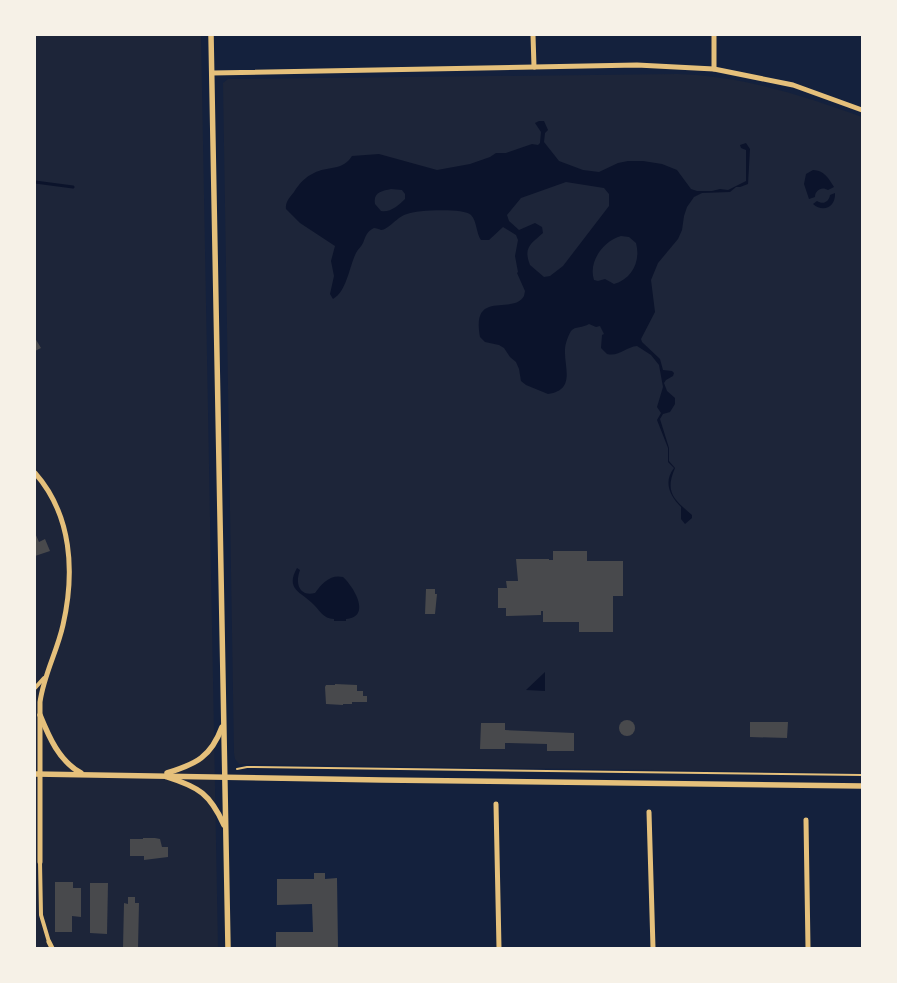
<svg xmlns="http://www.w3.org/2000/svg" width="897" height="983" viewBox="0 0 897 983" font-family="'IBM Plex Sans',sans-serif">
<rect width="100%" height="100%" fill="#14213d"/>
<!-- green -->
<g fill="#1d2539">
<path d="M 35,35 L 201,35 L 218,948 L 35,948 Z"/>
<path d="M 677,74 C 742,76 802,95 862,117 L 862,773 L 239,764 L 235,759 L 234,753 L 223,83 L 228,79 Z"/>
</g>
<!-- water -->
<g fill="#0b132b" fill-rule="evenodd">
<path d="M 539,121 L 544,121 L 548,130 L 545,133 L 544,142 L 559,161 L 583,170 L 599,172 L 618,163 L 628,161 L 643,161 L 662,164 L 677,170 L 691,189 L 697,191 L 712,191 L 720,189 L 728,190 L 746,181 L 746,150 L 741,148 L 740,145 L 746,143 L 750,149 L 748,184 L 740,187 L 736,187 L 730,192 L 702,193 L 694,197 L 687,207 L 684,216 L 682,230 L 678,239 L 658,263 L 651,280 L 655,312 L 641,339 L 642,342 L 660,359 L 663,370 L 672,371 L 674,373 L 673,376 L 666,380 L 664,383 L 667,391 L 675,398 L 675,404 L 670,412 L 663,414 L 660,419 L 669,448 L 669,461 L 675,468 C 664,493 675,500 692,515 L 692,518 L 685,524 L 681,519 L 681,507 C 670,496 663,482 674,468 L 668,462 L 668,448 L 657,420 L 661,413 L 657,407 L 663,387 L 659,365 L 651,355 L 637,346 C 626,347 619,357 607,354 L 601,348 L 602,335 L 604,334 L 600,326 L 596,327 L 589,324 C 583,328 575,326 571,331 C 568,336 565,344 565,350 C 564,367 576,390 548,394 L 526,385 L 521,381 L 519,369 L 516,362 L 510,357 L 504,348 L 499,345 L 485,342 L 480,337 C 471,288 513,316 524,296 L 525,291 L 517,273 L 518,272 L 515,256 L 518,240 L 516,235 L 503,227 L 489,240 L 481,240 C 476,233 477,221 471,215 C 464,208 417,210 407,214 C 398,216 388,230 381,230 C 379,229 376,228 374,228 C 366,232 366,236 363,243 C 361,247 358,249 356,253 C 349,267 347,291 333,299 L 330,294 L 334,276 L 331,261 L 335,246 L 300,223 L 286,209 C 285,202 290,197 294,192 C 299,184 305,177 314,173 C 327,166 343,171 352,156 L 379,154 L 437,170 L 470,164 L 490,157 L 496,153 L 506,153 L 532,144 L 538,145 L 540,143 L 541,132 L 535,123 ZM 566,182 L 604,188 L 609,194 L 609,206 L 563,266 L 550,276 L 544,277 L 530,265 C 523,247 531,244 543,233 L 542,227 L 535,223 L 519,230 L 509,221 L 507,215 L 521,198 ZM 391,189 L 402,190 L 405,194 L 405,199 C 399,205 390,213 381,211 L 375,204 C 373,192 382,191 391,189 ZM 621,236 L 629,237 L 636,243 C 641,261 632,279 614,284 L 605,279 L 598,281 L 594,280 C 588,262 603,241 621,236 Z"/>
<path d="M 813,170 C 824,170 829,179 834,187 L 828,190 C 822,186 815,190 815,197 L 809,199 L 804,184 L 806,174 Z"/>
<path d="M 835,193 C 836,207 823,213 813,204 L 817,201 C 823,205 829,202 830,195 Z"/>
<path d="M 297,568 L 300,570 C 295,583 299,597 315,593 C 322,583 331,574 343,577 C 354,587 372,617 346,619 L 346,621 L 334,621 L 334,619 C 323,619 320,610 312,603 C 301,592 285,589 297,568 Z"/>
<path d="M 545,672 L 545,691 L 526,690 Z"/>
</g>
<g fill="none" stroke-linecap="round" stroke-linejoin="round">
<!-- stream -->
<path stroke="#0b132b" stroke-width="3" d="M 35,182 L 73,187"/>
</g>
<!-- building -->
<g fill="#48494c">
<path d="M 35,338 L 41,348 L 35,351 Z"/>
<path d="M 35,533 L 39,542 L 45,539 L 50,551 L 35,556 Z"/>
<path d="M 553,551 L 587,551 L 587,561 L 623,561 L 623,596 L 613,596 L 613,632 L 579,632 L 579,622 L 543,622 L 543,611 L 541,611 L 541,615 L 506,616 L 506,608 L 498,608 L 498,588 L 507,588 L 506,581 L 518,581 L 516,559 L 549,559 L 549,560 L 553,560 Z"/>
<path d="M 426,589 L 435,589 L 435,594 L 437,594 L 435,614 L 425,614 Z"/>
<path d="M 335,684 L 357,685 L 357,691 L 363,691 L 363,696 L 367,696 L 367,702 L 352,702 L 352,704 L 343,704 L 343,705 L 326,704 L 325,687 L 326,685 L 335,685 Z"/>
<circle cx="627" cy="728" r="8"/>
<path d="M 750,722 L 788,722 L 787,738 L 750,737 Z"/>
<path d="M 481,723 L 505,723 L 505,730 L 574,733 L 574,751 L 547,751 L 547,744 L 505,743 L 505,749 L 480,749 Z"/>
<path d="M 143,838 L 155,838 L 160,839 L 162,847 L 168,847 L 168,857 L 144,860 L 144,856 L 130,856 L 130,839 L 143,839 Z"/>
<path d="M 314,873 L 325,873 L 325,879 L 337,878 L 338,948 L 276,948 L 276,932 L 313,932 L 312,904 L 277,905 L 277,879 L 314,879 Z"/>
<path d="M 55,882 L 73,882 L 73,888 L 81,888 L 81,917 L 72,916 L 72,932 L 55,932 Z"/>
<path d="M 90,883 L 108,883 L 107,934 L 90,933 Z"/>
<path d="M 128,897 L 135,897 L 135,903 L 139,903 L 138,948 L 123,948 L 124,903 L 128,904 Z"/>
</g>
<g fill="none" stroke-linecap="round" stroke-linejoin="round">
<!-- path -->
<path stroke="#e5c07b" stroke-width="2" d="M 237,769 L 247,767 L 862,775"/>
<!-- pedestrian -->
<g stroke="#e5c07b" stroke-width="4">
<path d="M 35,688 L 44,678"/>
<path d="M 40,862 L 41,915 L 49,942"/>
</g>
<!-- minor -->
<g stroke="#e5c07b" stroke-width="5">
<path d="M 533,35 L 534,67"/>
<path d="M 714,35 L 714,69"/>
<path d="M 212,73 L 637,65 L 714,69 L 793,85 L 862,110"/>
<path d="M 35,473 C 72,515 75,572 63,625 C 57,652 44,674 40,702 L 40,862"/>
<path d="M 496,804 L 499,948"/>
<path d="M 649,812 L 653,948"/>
<path d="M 806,820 L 808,948"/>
<path d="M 49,942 L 52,948"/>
</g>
<!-- tertiary -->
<g stroke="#e5c07b" stroke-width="5.5">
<path d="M 211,35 L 228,948"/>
<path d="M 40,715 C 49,737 59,761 81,773"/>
<path d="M 167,773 C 196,764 211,757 222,727"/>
<path d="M 35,774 L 382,780 L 862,786"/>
<path d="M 167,777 C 199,787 210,794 224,825"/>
</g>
</g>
<!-- border -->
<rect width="897" height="983" fill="none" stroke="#f6f1e7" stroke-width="72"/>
</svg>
